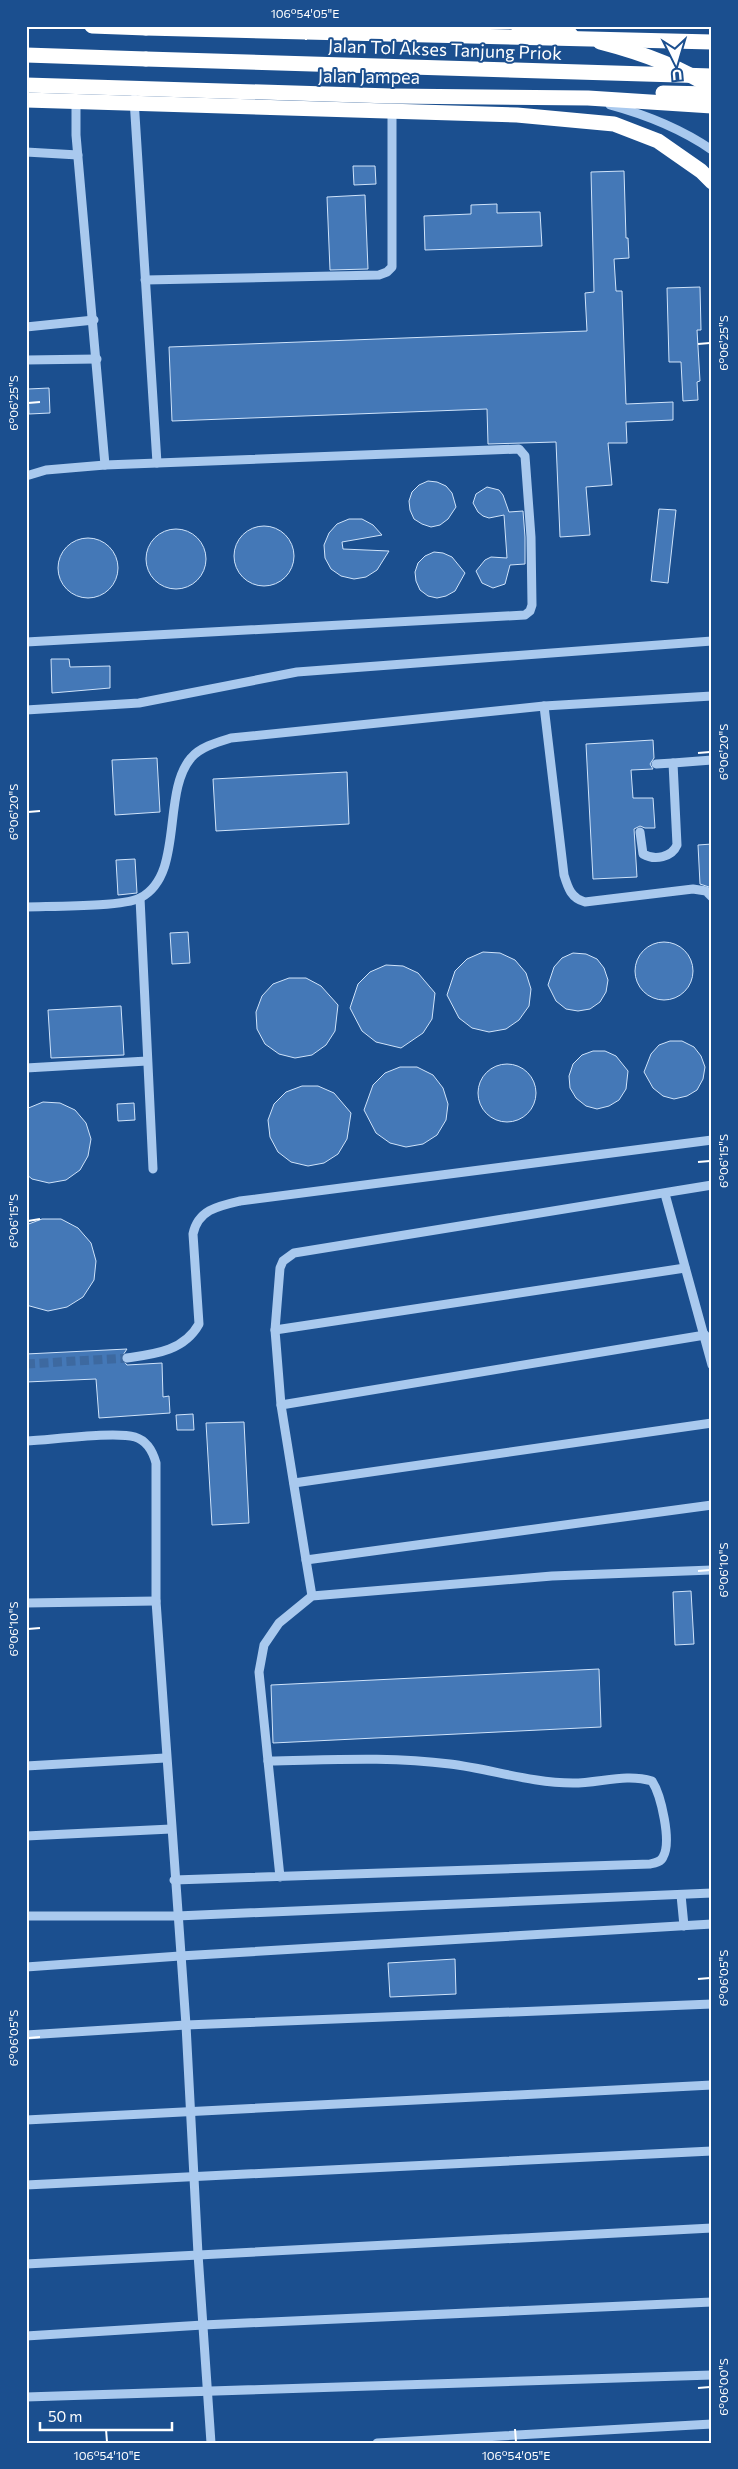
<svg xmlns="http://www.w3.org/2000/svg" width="738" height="2469" viewBox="0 0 738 2469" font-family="Commissioner,sans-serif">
<rect width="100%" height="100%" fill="#1b4f8f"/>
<!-- building -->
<g fill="#4478b7" stroke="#cfe3fa">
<path d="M 353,166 L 375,166 L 376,184 L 354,185 Z"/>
<path d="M 624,171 L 626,238 L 628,238 L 629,258 L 614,259 L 616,291 L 622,291 L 626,404 L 673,402 L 673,420 L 626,422 L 627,443 L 608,443 L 612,485 L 586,487 L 590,535 L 560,537 L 556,442 L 488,444 L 487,409 L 172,421 L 169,347 L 587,331 L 585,293 L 594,292 L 591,172 Z"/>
<path d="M 365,195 L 368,269 L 330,270 L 327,197 Z"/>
<path d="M 497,204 L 497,213 L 540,212 L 542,246 L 425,250 L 424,216 L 471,214 L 471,205 Z"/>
<path d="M 700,287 L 701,330 L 697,330 L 700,381 L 697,382 L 698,400 L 683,401 L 681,362 L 669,362 L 667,288 Z"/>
<path d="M 49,388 L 50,413 L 29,414 L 28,389 Z"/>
<path d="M 428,481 L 437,482 L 446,486 L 452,493 L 456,507 L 448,519 L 440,525 L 431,527 L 422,524 L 414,519 L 410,510 L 409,501 L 412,492 L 419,485 Z"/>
<path d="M 487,487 L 499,490 L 503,495 L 509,512 L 523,511 L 525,537 L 525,564 L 510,565 L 505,584 L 493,588 L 482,583 L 476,571 L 485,560 L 491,557 L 507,558 L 504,515 L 489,518 L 483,516 L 478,512 L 473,503 L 476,494 Z"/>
<path d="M 659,509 L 676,510 L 668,583 L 651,581 Z"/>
<path d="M 349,519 L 362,519 L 373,525 L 382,535 L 342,542 L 343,549 L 389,551 L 377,570 L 366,577 L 354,579 L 341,576 L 331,569 L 325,558 L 324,545 L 329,533 L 337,524 Z"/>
<circle cx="264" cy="556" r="30"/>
<circle cx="176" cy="559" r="30"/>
<circle cx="88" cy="568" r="30"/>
<path d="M 434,552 L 443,553 L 452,557 L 465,573 L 455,591 L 446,596 L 437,598 L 428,596 L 420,590 L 416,581 L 415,572 L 418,563 L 425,556 Z"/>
<path d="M 51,659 L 69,659 L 70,667 L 110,666 L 110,688 L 52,693 Z"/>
<path d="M 653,740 L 654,758 L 650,764 L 653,769 L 631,770 L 633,798 L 653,798 L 655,828 L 645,828 L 640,826 L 634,829 L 637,877 L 593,879 L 586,744 Z"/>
<path d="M 157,758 L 160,812 L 115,815 L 112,760 Z"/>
<path d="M 347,772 L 349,824 L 216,831 L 213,779 Z"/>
<path d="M 712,844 L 712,888 L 700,884 L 698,845 Z"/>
<path d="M 135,859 L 137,893 L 118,895 L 116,860 Z"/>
<path d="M 188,932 L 190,963 L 172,964 L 170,933 Z"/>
<circle cx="664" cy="971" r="29"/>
<path d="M 483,952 L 500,953 L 515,960 L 526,973 L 531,989 L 529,1006 L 519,1020 L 506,1029 L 489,1032 L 472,1028 L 459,1018 L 447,995 L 455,971 L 467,959 Z"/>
<path d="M 573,953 L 586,954 L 597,959 L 604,968 L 608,980 L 606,992 L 600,1002 L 590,1009 L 578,1011 L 566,1009 L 556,1001 L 548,985 L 554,967 L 562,958 Z"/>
<path d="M 386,965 L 403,966 L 418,973 L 435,993 L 432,1019 L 423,1033 L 401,1048 L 376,1042 L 362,1031 L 350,1008 L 358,984 L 370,972 Z"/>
<path d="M 289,978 L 306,978 L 321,986 L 338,1005 L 335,1031 L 326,1045 L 312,1055 L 295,1058 L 279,1054 L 265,1044 L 257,1029 L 256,1012 L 262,996 L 273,984 Z"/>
<path d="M 121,1006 L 124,1055 L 51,1058 L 48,1010 Z"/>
<path d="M 670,1041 L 682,1041 L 694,1047 L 701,1056 L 705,1067 L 703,1079 L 697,1090 L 687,1096 L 674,1099 L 663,1096 L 653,1088 L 644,1072 L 651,1054 L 659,1045 Z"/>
<path d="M 593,1051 L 605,1051 L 616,1056 L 628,1071 L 626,1089 L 619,1100 L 609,1106 L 597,1109 L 586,1106 L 576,1098 L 570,1088 L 569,1076 L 573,1064 L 582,1055 Z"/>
<circle cx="507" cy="1093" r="29"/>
<path d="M 400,1067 L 417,1067 L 433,1075 L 443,1088 L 448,1104 L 446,1120 L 437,1135 L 423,1144 L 406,1147 L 390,1143 L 376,1133 L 364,1110 L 373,1085 L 385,1073 Z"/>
<path d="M 302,1086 L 318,1086 L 334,1093 L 351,1113 L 347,1139 L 338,1154 L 324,1163 L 308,1166 L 291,1162 L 278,1152 L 270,1137 L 268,1120 L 274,1104 L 286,1092 Z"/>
<path d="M 43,1102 L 60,1103 L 75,1110 L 86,1123 L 91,1139 L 88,1156 L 80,1170 L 66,1180 L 49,1183 L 32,1179 L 26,1174 L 26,1109 Z"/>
<path d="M 134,1103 L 135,1120 L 118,1121 L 117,1104 Z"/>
<path d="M 42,1219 L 61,1219 L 78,1228 L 91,1243 L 96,1261 L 94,1280 L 83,1297 L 67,1307 L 48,1311 L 26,1305 L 26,1225 Z"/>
<path d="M 127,1349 L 121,1358 L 127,1365 L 162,1363 L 163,1397 L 169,1396 L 170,1413 L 99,1418 L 96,1379 L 26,1382 L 26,1354 Z"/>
<path d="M 193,1414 L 194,1430 L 177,1430 L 176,1415 Z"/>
<path d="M 244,1422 L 249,1523 L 212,1525 L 206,1423 Z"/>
<path d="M 691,1591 L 694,1644 L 675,1645 L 673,1592 Z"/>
<path d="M 599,1669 L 601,1727 L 273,1743 L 271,1685 Z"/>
<path d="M 455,1959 L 456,1994 L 390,1997 L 388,1963 Z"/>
</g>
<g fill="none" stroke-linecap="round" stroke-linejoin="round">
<!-- minor-tunnel -->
<path stroke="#3d69a0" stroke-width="9" stroke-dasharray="9 4.5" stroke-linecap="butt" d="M 26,1364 L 127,1358"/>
<!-- minor -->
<g stroke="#a9c9ee" stroke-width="9">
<path d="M 76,99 L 76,135 L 105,465"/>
<path d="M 134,99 L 157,463"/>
<path d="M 610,105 C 647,115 680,128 712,150"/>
<path d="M 26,152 L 78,155"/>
<path d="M 145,280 L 379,275 L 387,272 L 392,267 L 392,109"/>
<path d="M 26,327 L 94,320"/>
<path d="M 26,360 L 97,359"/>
<path d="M 26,476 L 46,470 L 105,465 L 519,449 L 525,456 L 531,537 L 532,605 L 530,611 L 525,615 L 26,642"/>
<path d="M 544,706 L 564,875 C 568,888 571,898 585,902 L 693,889 L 706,891 L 712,897"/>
<path d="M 26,710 L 139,703 L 297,672 L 712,641"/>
<path d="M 656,764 L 673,763"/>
<path d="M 640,832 L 643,854 C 655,861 672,857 677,845 L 673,763 L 712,760"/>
<path d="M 140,898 L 153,1169"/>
<path d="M 26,907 C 50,906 122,907 140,898 C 185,875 161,793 191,758 C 200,747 218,742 231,738 L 544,706 L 712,696"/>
<path d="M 26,1068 L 147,1061"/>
<path d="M 712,1185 L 294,1253 L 283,1261 L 280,1268 L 275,1330 L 281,1405 L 306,1560 L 712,1505"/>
<path d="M 665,1194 L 712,1365"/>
<path d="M 275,1330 L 685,1268"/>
<path d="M 127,1358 C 155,1354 184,1351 199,1324 L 193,1234 C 198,1210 218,1206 240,1201 L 712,1140"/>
<path d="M 281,1405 L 705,1335"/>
<path d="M 26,1441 C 51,1440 114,1431 135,1437 C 148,1441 153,1452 156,1463 L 156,1601 L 186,2025 L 198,2254 L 211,2443"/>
<path d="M 294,1483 L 712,1423"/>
<path d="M 306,1560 L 312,1596"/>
<path d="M 26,1603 L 156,1601"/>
<path d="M 268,1761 L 259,1672 L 264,1645 L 279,1623 L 312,1596 L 552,1576 L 712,1570"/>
<path d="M 26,1766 L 165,1758"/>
<path d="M 26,1836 L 171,1829"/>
<path d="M 174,1880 L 650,1864 C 655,1863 661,1862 663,1857 C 672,1842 661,1795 652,1781 C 626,1773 600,1783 573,1783 C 531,1783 491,1769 450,1764 C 388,1756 329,1760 268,1761 L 280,1877"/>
<path d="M 681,1895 L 684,1926"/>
<path d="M 26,1916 L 177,1916 L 712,1893"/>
<path d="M 26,1967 L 180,1956 L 712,1924"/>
<path d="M 26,2035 L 186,2025 L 712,2004"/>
<path d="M 26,2120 L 712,2085"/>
<path d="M 26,2185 L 712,2151"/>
<path d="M 26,2264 L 712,2228"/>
<path d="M 26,2336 L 203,2325 L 712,2302"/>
<path d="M 26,2397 L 712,2375"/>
<path d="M 377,2443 L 712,2424"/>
</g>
<!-- highway -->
<g stroke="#fff" stroke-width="15">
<path d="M 92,26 L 146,28"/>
<path d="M 518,26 L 543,28 L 571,35"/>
<path d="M 600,42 C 639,52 679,66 712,88"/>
<path d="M 26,55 L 146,59"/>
<path d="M 26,85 L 391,96 L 588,98 L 712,106"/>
<path d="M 663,93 L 712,94"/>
</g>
<!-- highway-bridge -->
<g stroke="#fff" stroke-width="15">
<path d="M 146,28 L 712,42"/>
<path d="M 146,59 L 712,76"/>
<path d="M 26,100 L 517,115 L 614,124 L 658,141 L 701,171 L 712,182"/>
</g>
</g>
<!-- ticks -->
<path fill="none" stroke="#fff" stroke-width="2" d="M 305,28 L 306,40M 698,344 L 710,343M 28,403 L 40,402M 698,753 L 710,752M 28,812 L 40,811M 698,1162 L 710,1161M 28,1221 L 40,1219M 698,1571 L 710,1570M 28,1629 L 40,1628M 698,1979 L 710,1978M 28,2038 L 40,2037M 698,2388 L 710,2387M 106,2429 L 107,2442M 515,2429 L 516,2442"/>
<g text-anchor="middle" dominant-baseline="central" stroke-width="4" stroke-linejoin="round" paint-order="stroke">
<!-- street labels -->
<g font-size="18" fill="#fff" stroke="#1b4f8f">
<text transform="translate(445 49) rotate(2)">Jalan Tol Akses Tanjung Priok</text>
<text transform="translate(369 76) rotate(1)">Jalan Jampea</text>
</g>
</g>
<!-- border -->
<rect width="738" height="2469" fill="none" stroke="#1b4f8f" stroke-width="55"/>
<!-- north arrow -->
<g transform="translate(676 62) rotate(175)" stroke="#1b4f8f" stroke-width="4" paint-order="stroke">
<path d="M0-4L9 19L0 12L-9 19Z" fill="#ffffff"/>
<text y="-8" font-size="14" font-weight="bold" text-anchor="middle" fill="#ffffff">U</text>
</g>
<!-- scale -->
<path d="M40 2422v8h132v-8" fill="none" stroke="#ffffff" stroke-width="2.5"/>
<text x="48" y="2422" font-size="15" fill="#ffffff" stroke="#1b4f8f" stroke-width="4" paint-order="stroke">50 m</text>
<rect x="28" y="28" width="682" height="2414" fill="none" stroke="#fff" stroke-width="2"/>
<g font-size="12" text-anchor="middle" fill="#fff">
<text x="305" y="18">106°54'05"E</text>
<text transform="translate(724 343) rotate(-90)" y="4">6°06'25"S</text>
<text transform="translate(14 403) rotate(-90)" y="4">6°06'25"S</text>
<text transform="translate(724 752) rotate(-90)" y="4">6°06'20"S</text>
<text transform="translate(14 812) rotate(-90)" y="4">6°06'20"S</text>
<text transform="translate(724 1161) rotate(-90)" y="4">6°06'15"S</text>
<text transform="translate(14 1221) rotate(-90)" y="4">6°06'15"S</text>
<text transform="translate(724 1570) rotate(-90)" y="4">6°06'10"S</text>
<text transform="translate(14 1629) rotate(-90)" y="4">6°06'10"S</text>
<text transform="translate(724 1978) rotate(-90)" y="4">6°06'05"S</text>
<text transform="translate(14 2038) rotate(-90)" y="4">6°06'05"S</text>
<text transform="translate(724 2387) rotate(-90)" y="4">6°06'00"S</text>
<text x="107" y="2460">106°54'10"E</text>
<text x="516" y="2460">106°54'05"E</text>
</g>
</svg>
